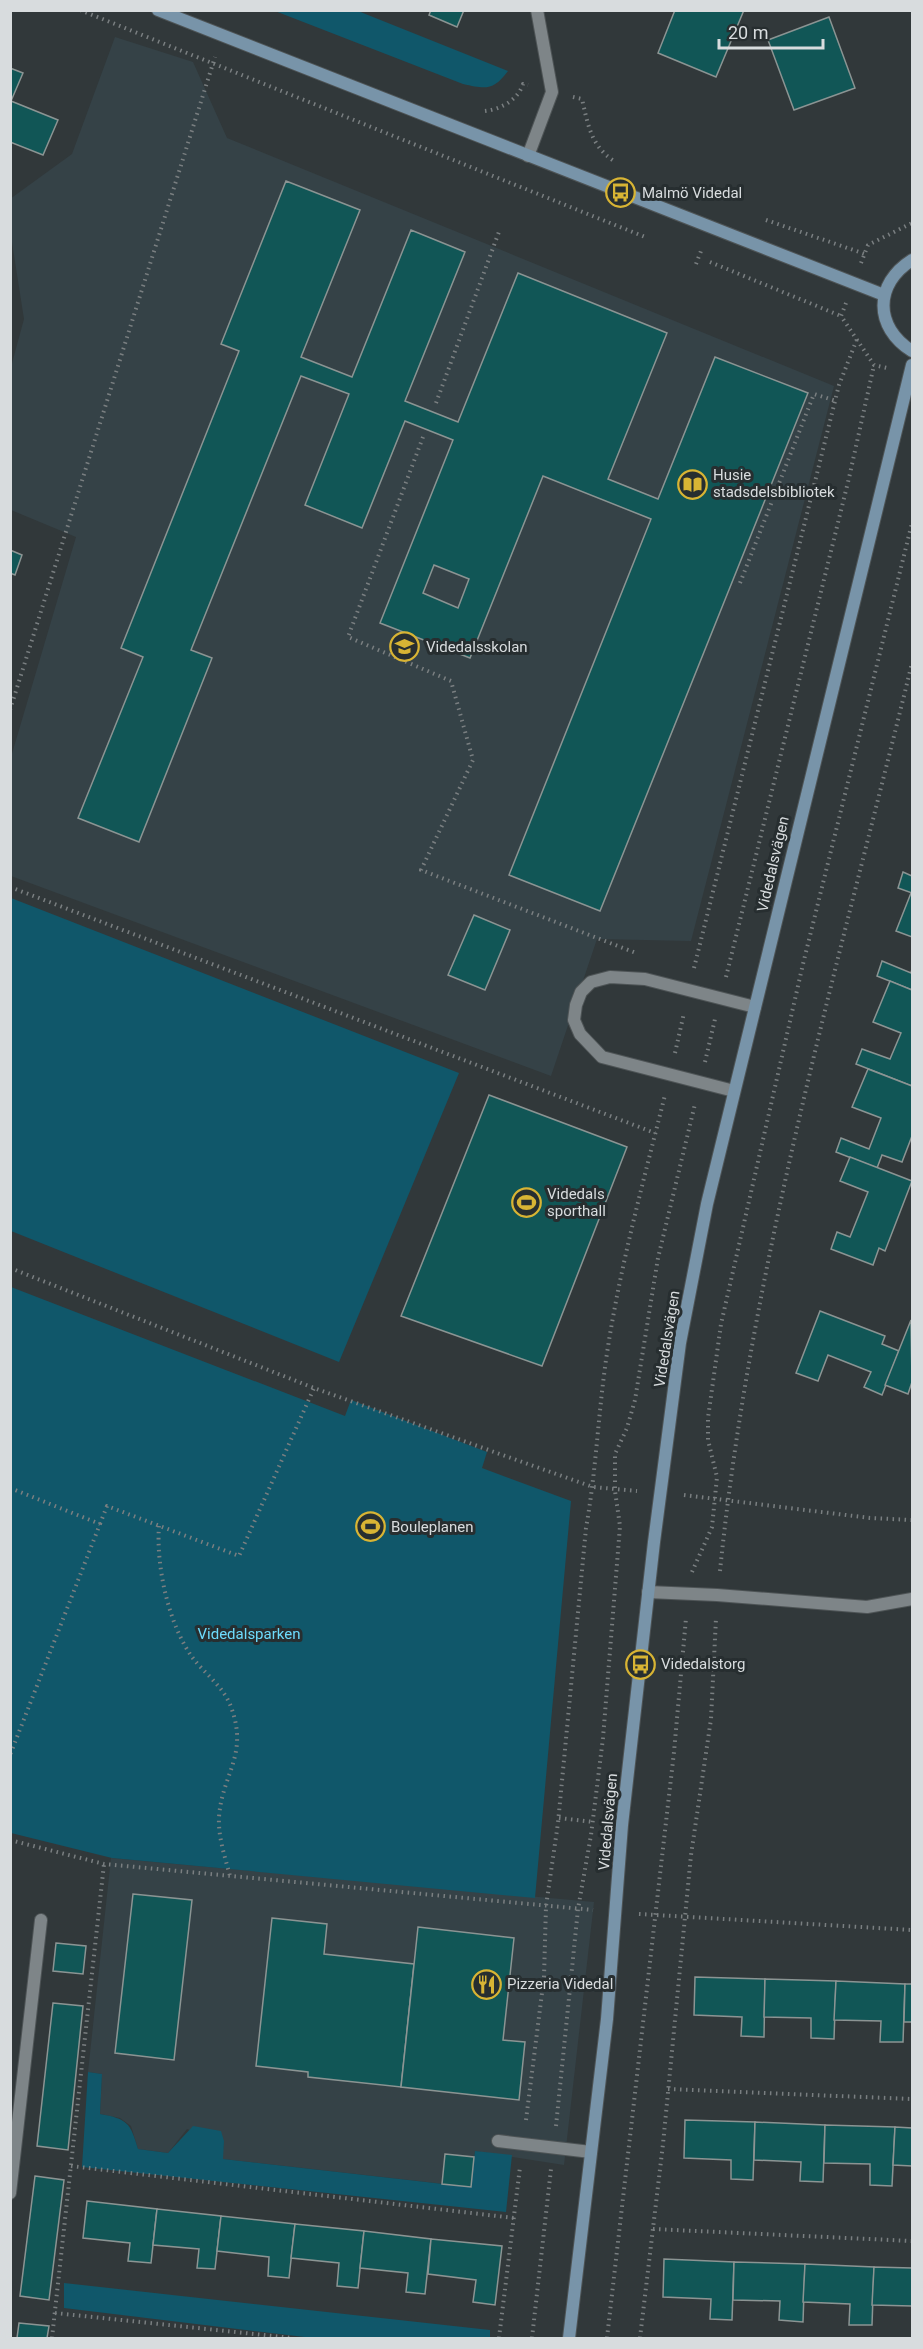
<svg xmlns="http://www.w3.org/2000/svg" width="923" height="2349" viewBox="0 0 923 2349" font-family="Roboto,sans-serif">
<rect width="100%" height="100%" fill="#31383a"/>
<!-- built -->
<g fill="#354247">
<path d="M 115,37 L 193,62 L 227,138 L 834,386 L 691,941 L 597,939 L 551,1076 L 11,876 L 11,757 L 76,537 L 11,510 L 11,367 L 24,319 L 11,236 L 10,199 L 72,154 Z"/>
<path d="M 111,1858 L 594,1902 L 564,2165 L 475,2151 L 471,2187 L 222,2159 L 224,2141 L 187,2129 L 168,2153 L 138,2149 L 131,2126 L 120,2118 L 100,2114 L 102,2074 L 88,2072 Z"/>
</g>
<!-- green -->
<g fill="#10576a">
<path d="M 275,11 L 358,11 L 508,71 C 493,91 486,89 463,84 Z"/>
<path d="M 11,898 L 459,1073 L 339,1362 L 11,1231 Z"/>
<path d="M 11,1287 L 345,1416 L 351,1400 L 487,1452 L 482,1468 L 571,1501 L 535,1898 L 112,1858 L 11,1833 Z"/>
<path d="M 88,2072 L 102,2074 L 100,2114 C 128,2119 130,2123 138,2149 L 168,2153 L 193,2126 L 221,2131 L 224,2141 L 223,2159 L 470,2187 L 475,2151 L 512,2155 L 506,2212 L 82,2167 Z"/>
<path d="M 64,2283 L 490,2330 L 490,2338 L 313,2338 L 64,2308 Z"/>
</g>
<!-- building -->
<g fill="#115656" stroke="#8b9493" stroke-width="1.5" fill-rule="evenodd">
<path d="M 431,10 L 464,10 L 457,27 L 429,15 Z"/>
<path d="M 675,10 L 744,10 L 716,77 L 658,53 Z"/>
<path d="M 829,17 L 855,88 L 794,110 L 768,40 Z"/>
<path d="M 10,68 L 23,73 L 11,101 L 58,120 L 43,155 L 10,142 Z"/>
<path d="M 286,181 L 360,210 L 301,357 L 352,377 L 411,230 L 465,252 L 405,401 L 458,422 L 518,273 L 667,333 L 608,479 L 658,499 L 715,357 L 808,393 L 600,911 L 509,875 L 651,519 L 543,476 L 470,658 L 380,623 L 453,440 L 405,421 L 362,528 L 305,505 L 349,394 L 301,376 L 191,650 L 212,658 L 139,842 L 78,818 L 143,657 L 121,648 L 239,351 L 221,344 ZM 434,565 L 469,579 L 458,608 L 423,593 Z"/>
<path d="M 10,550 L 22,555 L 15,575 L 10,573 Z"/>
<path d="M 903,872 L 912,876 L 912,893 L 898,888 Z"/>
<path d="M 911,893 L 912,893 L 912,937 L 896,931 Z"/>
<path d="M 474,915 L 510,930 L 485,990 L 448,975 Z"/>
<path d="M 882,961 L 911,973 L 912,969 L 912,990 L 877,976 Z"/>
<path d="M 890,981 L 912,990 L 912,1086 L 856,1064 L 862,1049 L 890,1059 L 901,1033 L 873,1022 Z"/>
<path d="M 868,1069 L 912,1086 L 912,1136 L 902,1162 L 882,1155 L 877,1168 L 836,1152 L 841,1138 L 869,1149 L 881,1118 L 852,1107 Z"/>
<path d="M 489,1095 L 627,1147 L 542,1366 L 401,1316 Z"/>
<path d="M 850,1157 L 912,1181 L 885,1251 L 879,1248 L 873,1265 L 831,1249 L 837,1232 L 850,1237 L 868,1192 L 840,1181 Z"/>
<path d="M 820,1311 L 885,1336 L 882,1344 L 899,1351 L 882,1395 L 864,1387 L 871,1372 L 828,1355 L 818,1381 L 796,1373 Z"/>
<path d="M 911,1320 L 912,1382 L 908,1394 L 885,1385 Z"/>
<path d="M 133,1894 L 192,1900 L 174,2060 L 115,2053 Z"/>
<path d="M 272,1918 L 327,1924 L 324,1954 L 414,1964 L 401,2087 L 308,2077 L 308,2072 L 256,2066 Z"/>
<path d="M 418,1927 L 514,1938 L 503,2040 L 525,2042 L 519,2100 L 401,2087 Z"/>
<path d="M 56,1943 L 86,1946 L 83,1974 L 53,1971 Z"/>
<path d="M 695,1977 L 765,1979 L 764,2037 L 741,2036 L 742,2017 L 694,2015 Z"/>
<path d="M 765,1979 L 836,1981 L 834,2039 L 811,2038 L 811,2018 L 764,2017 Z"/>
<path d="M 836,1981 L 905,1984 L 903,2042 L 880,2042 L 881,2021 L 834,2020 Z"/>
<path d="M 905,1984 L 912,1984 L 912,2022 L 904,2022 Z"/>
<path d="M 53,2003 L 83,2006 L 68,2150 L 37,2146 Z"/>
<path d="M 685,2120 L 755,2122 L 753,2180 L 731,2179 L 731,2160 L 684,2158 Z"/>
<path d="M 755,2122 L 825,2125 L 823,2182 L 800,2181 L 801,2162 L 754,2160 Z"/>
<path d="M 825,2125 L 895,2127 L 892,2186 L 870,2185 L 870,2164 L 824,2163 Z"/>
<path d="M 895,2127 L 912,2128 L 912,2166 L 893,2165 Z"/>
<path d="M 445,2154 L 474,2157 L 471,2187 L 442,2184 Z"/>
<path d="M 35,2176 L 64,2180 L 49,2300 L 20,2296 Z"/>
<path d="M 87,2201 L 157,2209 L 151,2263 L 128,2261 L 130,2243 L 83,2238 Z"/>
<path d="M 157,2209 L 221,2216 L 215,2269 L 197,2268 L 199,2249 L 153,2245 Z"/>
<path d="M 221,2216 L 295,2224 L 289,2278 L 268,2276 L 269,2257 L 217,2251 Z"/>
<path d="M 295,2224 L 364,2231 L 358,2288 L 337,2286 L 339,2263 L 291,2258 Z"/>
<path d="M 364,2231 L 431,2239 L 425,2294 L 406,2292 L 408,2273 L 360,2268 Z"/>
<path d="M 431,2239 L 502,2246 L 495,2305 L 473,2302 L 476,2280 L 428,2274 Z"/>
<path d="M 664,2259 L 734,2262 L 732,2320 L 710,2319 L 711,2299 L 663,2297 Z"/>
<path d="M 734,2262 L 805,2264 L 803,2322 L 779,2320 L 780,2301 L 733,2300 Z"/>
<path d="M 805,2264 L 874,2267 L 872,2325 L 849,2325 L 850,2304 L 803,2302 Z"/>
<path d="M 874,2267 L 912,2268 L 912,2306 L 872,2305 Z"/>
<path d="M 19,2323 L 49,2326 L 47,2338 L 17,2338 Z"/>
</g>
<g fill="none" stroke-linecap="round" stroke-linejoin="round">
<defs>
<g id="lane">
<path d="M 734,1091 L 602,1057 L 580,1034 L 574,1020 L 576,1005 L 581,992 L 591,982 L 610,977 L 645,979 L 755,1007"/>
<path d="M 648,1592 L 717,1595 L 867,1607 L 912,1599"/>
</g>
<g id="street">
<path d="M 528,156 L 552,92 L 537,10"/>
<path d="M 498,2141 L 591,2152"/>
<path d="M 10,2193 L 41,1920"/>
</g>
<g id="secondary">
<path d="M 158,10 L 884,295"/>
<path d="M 912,260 C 874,284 874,327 912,351"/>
<path d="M 569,2338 L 607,2019 L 622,1825 L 654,1542 L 680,1343 L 707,1204 L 912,365"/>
</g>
</defs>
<!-- lane casing -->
<use href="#lane" stroke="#4e5456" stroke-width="14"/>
<!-- street casing -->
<use href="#street" stroke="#4e5456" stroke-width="14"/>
<!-- secondary casing -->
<use href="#secondary" stroke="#4e5456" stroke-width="14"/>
<!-- path -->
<g stroke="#7a7f81" stroke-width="4" stroke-dasharray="1.5 4.5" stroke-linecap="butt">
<path d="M 80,10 L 645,237"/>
<path d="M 573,97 L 582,99 C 588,125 591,146 614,161"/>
<path d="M 485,111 C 501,109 518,100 523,84 L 528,85"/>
<path d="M 766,220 L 865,254"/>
<path d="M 710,262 L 841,316"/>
<path d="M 861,263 L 868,245 L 912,223"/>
<path d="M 696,264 L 701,251"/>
<path d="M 846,303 L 841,316 L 874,365 L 887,368"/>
<path d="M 436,403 L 500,229"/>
<path d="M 423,437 L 348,637 L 451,681 L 473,760 L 421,870 L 636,953"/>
<path d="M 740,583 L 814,394 L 836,401"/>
<path d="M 10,710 L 215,57"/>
<path d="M 10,887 L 655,1133"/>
<path d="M 694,968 L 839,385 L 857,339"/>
<path d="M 726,977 L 849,478 L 874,365"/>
<path d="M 675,1053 L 684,1013"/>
<path d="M 705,1062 L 715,1019"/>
<path d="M 10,1268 L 314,1388 L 593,1487 L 637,1491"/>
<path d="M 10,1488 L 100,1524 L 10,1755"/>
<path d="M 684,1495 L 870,1518 L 912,1520"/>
<path d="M 100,1524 L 107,1506 L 239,1556 L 314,1388"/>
<path d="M 159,1526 C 156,1565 168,1623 192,1657 C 204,1673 224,1687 231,1707 C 249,1755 222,1774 219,1817 C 218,1837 225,1857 230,1876"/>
<path d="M 720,1571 C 751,1263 839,963 912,663"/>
<path d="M 692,1572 L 712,1527 L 717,1477 L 708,1440 L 708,1418 L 721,1324 L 803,964 L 912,523"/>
<path d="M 670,1667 L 714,1670"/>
<path d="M 559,1818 L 594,1822"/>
<path d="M 10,1840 L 104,1864 L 593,1910"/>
<path d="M 639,1914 L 912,1930"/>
<path d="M 668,2089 L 912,2099"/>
<path d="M 526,2120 L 544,1977 L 546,1906 L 558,1823 L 586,1528 C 596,1472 598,1416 606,1360 C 619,1270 643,1183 665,1095"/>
<path d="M 556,2126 L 578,1909 L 591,1835 L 603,1738 L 620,1526 L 615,1491 L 615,1454 L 627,1428 L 635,1400 L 658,1258 L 695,1104"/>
<path d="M 71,2166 L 514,2218"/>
<path d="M 653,2229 L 912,2241"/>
<path d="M 55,2313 L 292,2338"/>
<path d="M 52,2338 L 104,1864"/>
<path d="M 499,2338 L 520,2167"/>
<path d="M 532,2338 L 551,2169"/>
<path d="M 607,2338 L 674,1752 L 686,1618"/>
<path d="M 640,2338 L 663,2144 L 691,1855 L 711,1719 L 716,1618"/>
</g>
<!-- lane -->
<use href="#lane" stroke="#7e8588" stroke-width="12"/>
<!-- street -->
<use href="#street" stroke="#7e8588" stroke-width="12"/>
<!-- secondary -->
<use href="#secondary" stroke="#7894a9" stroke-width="12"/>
</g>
<!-- icons -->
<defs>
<symbol id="bus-ring" viewBox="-11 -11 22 22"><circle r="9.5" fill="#272e30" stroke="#d8b434" stroke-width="1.5"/><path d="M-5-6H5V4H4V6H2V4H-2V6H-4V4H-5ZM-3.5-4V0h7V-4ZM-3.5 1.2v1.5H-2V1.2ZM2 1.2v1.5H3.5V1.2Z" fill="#d8b434"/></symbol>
<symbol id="library-ring" viewBox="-11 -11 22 22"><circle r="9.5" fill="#272e30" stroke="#d8b434" stroke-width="1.5"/><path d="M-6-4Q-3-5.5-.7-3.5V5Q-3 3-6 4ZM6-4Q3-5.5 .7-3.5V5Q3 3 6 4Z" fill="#d8b434"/></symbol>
<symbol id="school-ring" viewBox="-11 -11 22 22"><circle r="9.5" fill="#272e30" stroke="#d8b434" stroke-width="1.5"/><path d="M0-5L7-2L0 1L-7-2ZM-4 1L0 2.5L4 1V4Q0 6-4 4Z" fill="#d8b434"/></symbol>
<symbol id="stadium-ring" viewBox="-11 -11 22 22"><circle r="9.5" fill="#272e30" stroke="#d8b434" stroke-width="1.5"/><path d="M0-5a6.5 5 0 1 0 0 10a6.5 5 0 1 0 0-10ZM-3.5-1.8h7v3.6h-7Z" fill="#d8b434"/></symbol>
<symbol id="restaurant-ring" viewBox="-11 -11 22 22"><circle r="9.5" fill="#272e30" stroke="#d8b434" stroke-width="1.5"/><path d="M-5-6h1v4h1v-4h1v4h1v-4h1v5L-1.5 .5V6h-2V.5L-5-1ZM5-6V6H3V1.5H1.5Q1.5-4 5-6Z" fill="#d8b434"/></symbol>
</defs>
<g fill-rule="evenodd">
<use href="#bus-ring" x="604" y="176" width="33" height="33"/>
<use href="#library-ring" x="676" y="468" width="33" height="33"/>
<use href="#school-ring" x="388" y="630" width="33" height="33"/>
<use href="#stadium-ring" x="510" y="1186" width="33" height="33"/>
<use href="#stadium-ring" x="354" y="1510" width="33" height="33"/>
<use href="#bus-ring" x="624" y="1648" width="33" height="33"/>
<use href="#restaurant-ring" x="470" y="1968" width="33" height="33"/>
</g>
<g text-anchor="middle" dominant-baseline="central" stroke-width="6" stroke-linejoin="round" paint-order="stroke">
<!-- poi labels -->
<g font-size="15" fill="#d8dcde" stroke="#272e30" text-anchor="start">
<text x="642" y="193">Malmö Videdal</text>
<text x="713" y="475">Husie<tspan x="713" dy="17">stadsdelsbibliotek</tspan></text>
<text x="426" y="647">Videdalsskolan</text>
<text x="547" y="1194">Videdals<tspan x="547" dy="17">sporthall</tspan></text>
<text x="391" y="1527">Bouleplanen</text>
<text x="661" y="1664">Videdalstorg</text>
<text x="507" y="1984">Pizzeria Videdal</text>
</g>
<!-- street labels -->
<g font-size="15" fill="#d8dcde" stroke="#272e30">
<text transform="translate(773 864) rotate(-77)">Videdalsvägen</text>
<text transform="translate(667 1339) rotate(-81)">Videdalsvägen</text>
<text transform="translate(608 1822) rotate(-85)">Videdalsvägen</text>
</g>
<!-- park labels -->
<g font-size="15" fill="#6ddbfc" stroke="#272e30">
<text x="249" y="1634">Videdalsparken</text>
</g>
</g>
<!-- border -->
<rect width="923" height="2349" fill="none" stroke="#d8dcde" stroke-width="24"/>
<!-- scale -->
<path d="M719 39v9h104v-9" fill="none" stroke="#d8dcde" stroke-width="3"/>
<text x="728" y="39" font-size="18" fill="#d8dcde" stroke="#272e30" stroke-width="4.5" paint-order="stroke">20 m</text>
</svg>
